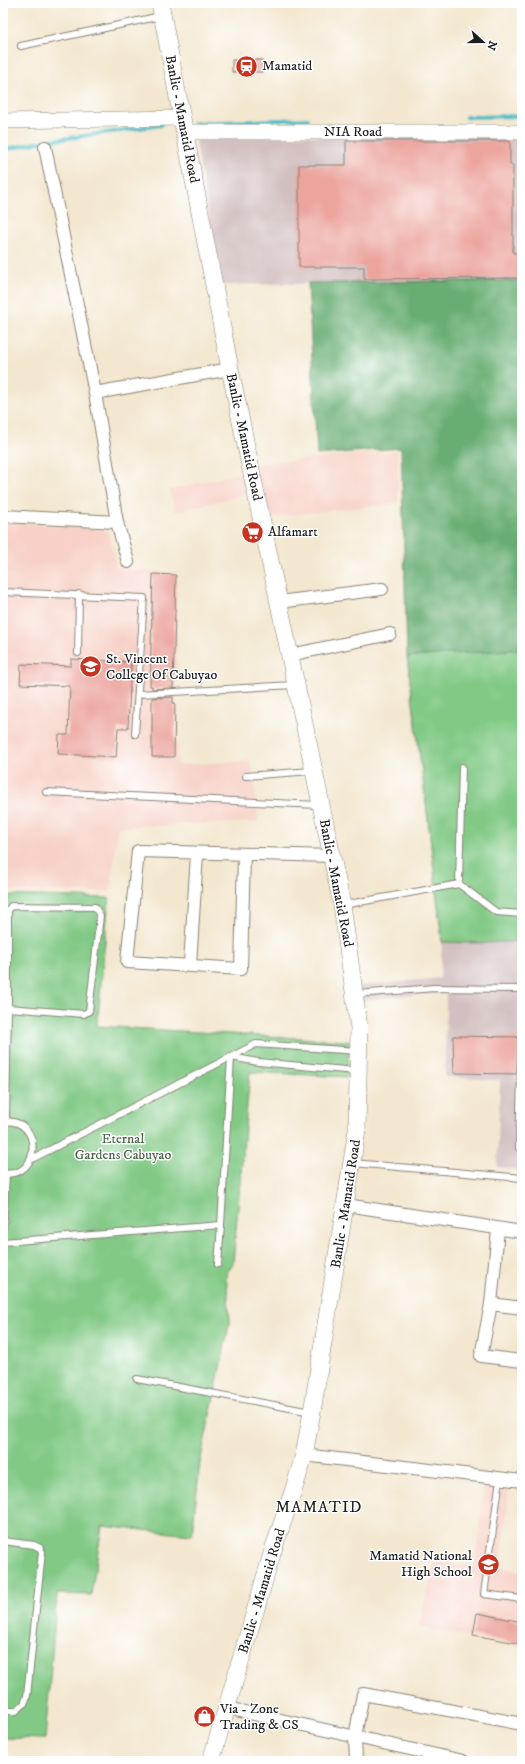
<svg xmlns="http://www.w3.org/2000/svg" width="525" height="1764" viewBox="0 0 525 1764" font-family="'IM FELL DW Pica',serif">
<rect width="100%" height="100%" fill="#fff"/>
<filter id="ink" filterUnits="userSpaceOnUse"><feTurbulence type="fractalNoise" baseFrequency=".025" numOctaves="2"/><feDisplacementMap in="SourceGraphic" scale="8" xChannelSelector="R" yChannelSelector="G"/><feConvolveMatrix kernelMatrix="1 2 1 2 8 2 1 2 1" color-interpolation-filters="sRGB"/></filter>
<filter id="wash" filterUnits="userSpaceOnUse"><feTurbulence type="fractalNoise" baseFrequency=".012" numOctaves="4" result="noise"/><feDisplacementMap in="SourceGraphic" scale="16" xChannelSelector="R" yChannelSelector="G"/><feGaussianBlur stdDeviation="0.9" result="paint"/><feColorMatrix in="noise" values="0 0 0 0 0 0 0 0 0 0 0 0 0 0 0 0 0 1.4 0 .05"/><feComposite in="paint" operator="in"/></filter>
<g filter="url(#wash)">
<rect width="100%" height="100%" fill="#f3e7cf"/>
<!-- built -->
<g fill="#f7d1c7">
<path d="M 398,451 L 398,503 L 263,518 L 258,491 L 175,512 L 169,490 L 233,475 L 264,463 Z"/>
<path d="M 3,521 L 108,530 L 117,568 L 176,573 L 177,765 L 250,761 L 253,770 L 258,822 L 118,827 L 110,892 L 3,891 Z"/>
<path d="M 484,1481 L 510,1484 L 500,1567 L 522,1572 L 522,1647 L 418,1627 L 435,1562 L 475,1566 Z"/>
</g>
<!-- industrial -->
<g fill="#d2bfc0">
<path d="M 522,134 L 522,280 L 221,285 L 195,137 Z"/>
<path d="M 522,941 L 522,1170 L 497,1167 L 500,1080 L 445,1077 L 446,992 L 360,1000 L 359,986 L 440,978 L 442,942 L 484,943 Z"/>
</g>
<!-- green -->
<g fill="#81c985" stroke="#4e7250">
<path d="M 522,649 L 522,941 L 484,943 L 442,942 L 428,819 L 407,657 Z"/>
<path d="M 3,895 L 109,898 L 97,1026 L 349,1041 L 348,1077 L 250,1072 L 233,1263 L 226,1274 L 230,1321 L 200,1463 L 192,1535 L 102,1526 L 91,1595 L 57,1594 L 45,1739 L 3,1738 Z"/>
</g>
<!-- forest -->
<path fill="#68ad72" stroke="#426447" d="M 522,280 L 522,649 L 407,657 L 401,448 L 317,455 L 308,283 Z"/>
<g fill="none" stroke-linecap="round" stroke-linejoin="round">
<!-- stream -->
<g stroke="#4fbdc8" stroke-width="4">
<path d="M 466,117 L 522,116"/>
<path d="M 194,123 L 308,119"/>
<path d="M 3,150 L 40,142 L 161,125"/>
</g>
</g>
<g id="blocks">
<!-- building -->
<g fill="#eca49d">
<rect x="232" y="60" width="30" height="12"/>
<path d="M 346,141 L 510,141 L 510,165 L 513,165 L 513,253 L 519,253 L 519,259 L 522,259 L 522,278 L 364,279 L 364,267 L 299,267 L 299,165 L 346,165 Z"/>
<path d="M 153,574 L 176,575 L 173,688 L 152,689 L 152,686 L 150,686 Z"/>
<path d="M 71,659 L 131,662 L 128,728 L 118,728 L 116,757 L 58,754 L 59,735 L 68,735 L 70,686 L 20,684 L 21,664 L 71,666 Z"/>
<path d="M 173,697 L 173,703 L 175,703 L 174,757 L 152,757 L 152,698 Z"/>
<path d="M 453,1036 L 518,1037 L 517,1074 L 454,1073 Z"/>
<path d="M 477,1613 L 522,1622 L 522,1644 L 473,1635 Z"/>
</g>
</g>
</g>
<g filter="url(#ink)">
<use href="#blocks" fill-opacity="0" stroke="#888276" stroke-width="1"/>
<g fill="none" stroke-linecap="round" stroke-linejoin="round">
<defs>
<g id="service">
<path d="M 21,46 L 161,16"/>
<path d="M 3,592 L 144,598 L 135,734"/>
<path d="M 78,653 L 79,594"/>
<path d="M 139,694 L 294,685"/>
<path d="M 246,776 L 312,771"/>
<path d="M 46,792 L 319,805"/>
<path d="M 459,884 L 496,912 L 522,914"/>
<path d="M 343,905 L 459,884 L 462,767"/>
<path d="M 356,994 L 435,988 L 522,989"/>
<path d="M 522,1039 L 519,1148 L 522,1151"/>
<path d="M 231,1057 L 258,1062 L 356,1071"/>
<path d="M 6,1121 L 8,1008 L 8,911 L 11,906 L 95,907 L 100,916 L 89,1011 L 84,1014 L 8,1008"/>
<path d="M 3,1122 C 43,1116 42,1180 3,1173"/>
<path d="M 30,1160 L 256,1044 L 358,1051"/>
<path d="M 353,1163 L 522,1178"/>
<path d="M 3,1228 L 6,1174"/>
<path d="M 3,1242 L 221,1225 L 231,1057"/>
<path d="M 218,1264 L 221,1225"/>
<path d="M 137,1379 L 311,1412"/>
<path d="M 500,1479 L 484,1594 L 522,1599"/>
<path d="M 3,1541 L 34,1545 L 40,1548 L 42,1552 L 27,1696 L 24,1704 L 16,1711 L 3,1711"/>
</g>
<g id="minor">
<path d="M 45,147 L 95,393 L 117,522 L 128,562"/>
<path d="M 95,393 L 230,369"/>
<path d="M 3,516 L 117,522"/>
<path d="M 279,602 L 382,589"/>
<path d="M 290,655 L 390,634"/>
<path d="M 244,855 L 241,969 L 127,962 L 138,851 L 332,856"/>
<path d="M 190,965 L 197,854"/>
<path d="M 346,1205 L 522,1232"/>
<path d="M 498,1230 L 491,1304 L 481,1356 L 522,1361"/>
<path d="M 491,1304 L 522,1308"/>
<path d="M 304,1455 L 522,1481"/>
<path d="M 227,1708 L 463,1761"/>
<path d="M 356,1761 L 355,1737 L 363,1694 L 522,1724"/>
</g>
<g id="tertiary">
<path d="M 3,121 L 181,118"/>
<path d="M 185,132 L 522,132"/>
</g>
<path id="secondary" d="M 160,3 L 230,369 L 342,905 L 359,1028 L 357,1130 L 312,1412 L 304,1455 L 293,1492 L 274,1547 L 211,1761"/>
</defs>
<!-- service casing -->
<use href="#service" stroke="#888276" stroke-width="8"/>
<!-- minor casing -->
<use href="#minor" stroke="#888276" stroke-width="14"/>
<!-- tertiary casing -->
<use href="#tertiary" stroke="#888276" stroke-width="16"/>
<!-- secondary casing -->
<use href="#secondary" stroke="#888276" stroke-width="18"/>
<!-- service -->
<use href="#service" stroke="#fff" stroke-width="6"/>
<!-- minor -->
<use href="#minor" stroke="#fff" stroke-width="12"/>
<!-- tertiary -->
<use href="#tertiary" stroke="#fff" stroke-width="15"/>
<!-- secondary -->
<use href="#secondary" stroke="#fff" stroke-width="17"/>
</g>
</g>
<!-- icons -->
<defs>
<symbol id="station-disc" viewBox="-11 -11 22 22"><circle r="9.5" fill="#c8321e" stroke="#fff"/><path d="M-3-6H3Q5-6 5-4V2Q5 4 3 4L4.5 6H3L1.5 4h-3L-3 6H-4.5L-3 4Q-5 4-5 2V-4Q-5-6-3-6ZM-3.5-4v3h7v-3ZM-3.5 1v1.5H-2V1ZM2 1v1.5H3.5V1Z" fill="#fff"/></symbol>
<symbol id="supermarket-disc" viewBox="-11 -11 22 22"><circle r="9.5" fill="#c8321e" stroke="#fff"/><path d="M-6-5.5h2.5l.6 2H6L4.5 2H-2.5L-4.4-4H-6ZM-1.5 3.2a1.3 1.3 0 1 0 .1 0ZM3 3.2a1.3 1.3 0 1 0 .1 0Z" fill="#fff"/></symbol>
<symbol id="university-disc" viewBox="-11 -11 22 22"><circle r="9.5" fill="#c8321e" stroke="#fff"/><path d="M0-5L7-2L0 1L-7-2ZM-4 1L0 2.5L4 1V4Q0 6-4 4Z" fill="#fff"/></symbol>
<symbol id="school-disc" viewBox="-11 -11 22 22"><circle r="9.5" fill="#c8321e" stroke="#fff"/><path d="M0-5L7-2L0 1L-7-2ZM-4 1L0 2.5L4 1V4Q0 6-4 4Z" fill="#fff"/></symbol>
<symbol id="shop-disc" viewBox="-11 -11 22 22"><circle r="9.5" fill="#c8321e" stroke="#fff"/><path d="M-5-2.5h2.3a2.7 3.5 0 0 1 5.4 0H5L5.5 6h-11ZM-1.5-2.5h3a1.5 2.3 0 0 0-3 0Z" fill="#fff"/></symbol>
</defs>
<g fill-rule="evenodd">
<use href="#station-disc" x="234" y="54" width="25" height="25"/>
<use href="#supermarket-disc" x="240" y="520" width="25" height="25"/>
<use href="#university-disc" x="78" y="654" width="25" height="25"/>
<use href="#school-disc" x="476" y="1552" width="25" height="25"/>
<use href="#shop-disc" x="192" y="1704" width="25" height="25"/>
</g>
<g text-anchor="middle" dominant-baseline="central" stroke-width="3" stroke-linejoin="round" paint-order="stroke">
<!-- poi labels -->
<g font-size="14" fill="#1c1c1c" stroke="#fff" text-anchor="start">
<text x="262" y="66">Mamatid</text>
<text x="268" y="532">Alfamart</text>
<text x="106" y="659">St. Vincent<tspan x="106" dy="16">College Of Cabuyao</tspan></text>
<text x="472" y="1556" text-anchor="end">Mamatid National<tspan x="472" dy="16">High School</tspan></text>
<text x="220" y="1709">Via - Zone<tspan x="220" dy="16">Trading &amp; CS</tspan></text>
</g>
<!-- street labels -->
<g font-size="14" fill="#1c1c1c" stroke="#fff">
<text transform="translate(182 119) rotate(79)">Banlic - Mamatid Road</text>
<text x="353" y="132">NIA Road</text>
<text transform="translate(244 437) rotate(78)">Banlic - Mamatid Road</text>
<text transform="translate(336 883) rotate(79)">Banlic - Mamatid Road</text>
<text transform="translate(346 1204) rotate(-81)">Banlic - Mamatid Road</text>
<text transform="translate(262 1591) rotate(-73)">Banlic - Mamatid Road</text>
</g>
<!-- park labels -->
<g font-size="14" fill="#446146" stroke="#fff">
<text x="123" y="1139">Eternal<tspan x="123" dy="16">Gardens Cabuyao</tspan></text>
</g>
<!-- quarter labels -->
<g font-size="16" letter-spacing="1" fill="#1c1c1c" stroke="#fff">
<text x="319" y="1507">MAMATID</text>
</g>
</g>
<!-- margin -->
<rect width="525" height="1764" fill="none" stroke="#fff" stroke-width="16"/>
<!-- north arrow -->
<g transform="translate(483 42) rotate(111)" stroke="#ffffff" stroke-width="3" paint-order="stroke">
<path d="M0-3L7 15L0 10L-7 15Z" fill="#1c1c1c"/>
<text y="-6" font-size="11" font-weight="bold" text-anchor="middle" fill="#1c1c1c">N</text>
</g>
</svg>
